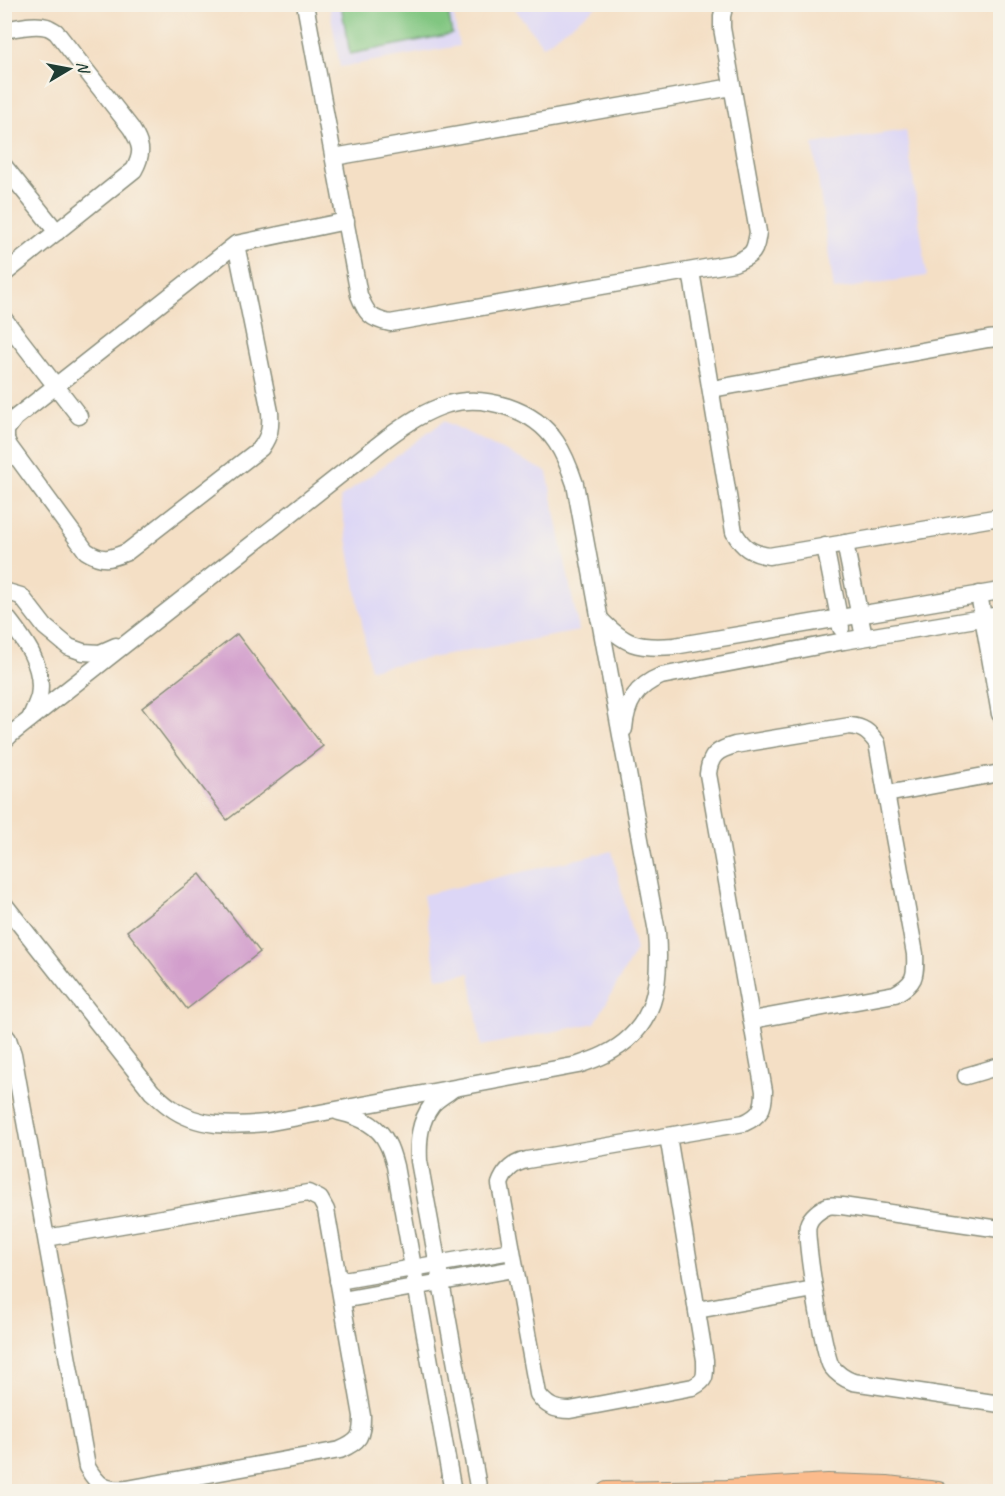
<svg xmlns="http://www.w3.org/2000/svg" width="1005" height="1496" viewBox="0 0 1005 1496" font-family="Caveat,sans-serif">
<rect width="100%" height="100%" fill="#f7f3e8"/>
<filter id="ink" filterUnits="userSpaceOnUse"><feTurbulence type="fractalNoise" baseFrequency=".0167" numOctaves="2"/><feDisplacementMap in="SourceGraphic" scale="12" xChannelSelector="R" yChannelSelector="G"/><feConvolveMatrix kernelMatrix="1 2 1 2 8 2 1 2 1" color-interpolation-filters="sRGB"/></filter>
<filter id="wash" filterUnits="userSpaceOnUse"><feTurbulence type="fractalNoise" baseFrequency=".008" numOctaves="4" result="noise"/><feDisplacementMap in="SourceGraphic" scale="24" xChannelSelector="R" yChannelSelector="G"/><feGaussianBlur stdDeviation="1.35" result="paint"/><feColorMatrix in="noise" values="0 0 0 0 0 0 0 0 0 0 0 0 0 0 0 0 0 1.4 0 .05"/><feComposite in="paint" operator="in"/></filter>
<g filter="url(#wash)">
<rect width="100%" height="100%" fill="#f4dfc5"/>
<!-- built -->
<g fill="#dcd6f6">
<path d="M 329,5 L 452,5 L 459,46 L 340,67 Z"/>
<path d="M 512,5 L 598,5 L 543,46 Z"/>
<path d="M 906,130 L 927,276 L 834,290 L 813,144 Z"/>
<path d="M 444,421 L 547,472 L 579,631 L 370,669 L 340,498 Z"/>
<path d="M 612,851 L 636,950 L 595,1023 L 481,1046 L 470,973 L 437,978 L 423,895 Z"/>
</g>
<!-- green -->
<path fill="#81c681" stroke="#50825a" stroke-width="1.5" d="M 341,5 L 447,5 L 452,34 L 350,54 Z"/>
<g id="blocks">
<!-- building -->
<g fill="#d29ecc">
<path d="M 237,634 L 323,746 L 227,820 L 142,708 Z"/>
<path d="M 200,874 L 260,952 L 187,1009 L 127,931 Z"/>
</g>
</g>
</g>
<g filter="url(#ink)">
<use href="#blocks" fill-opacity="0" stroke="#8a8e7c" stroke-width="1.5"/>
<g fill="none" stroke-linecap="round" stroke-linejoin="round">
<defs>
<g id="minor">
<path d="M 305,4 L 359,295 C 366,313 370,319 390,323 L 734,263 C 754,255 755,252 758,232 L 722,28 L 722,16 L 725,4"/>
<path d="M 4,30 C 17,28 34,23 47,27 C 50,28 53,30 56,32 L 131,128 C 141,144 144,152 134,170 L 4,274"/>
<path d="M 334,157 L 732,87"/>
<path d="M 4,166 L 57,232"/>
<path d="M 236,244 L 270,412 C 271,428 270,435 261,448 L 127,552 C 110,559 103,562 86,551 L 9,446 L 6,439 L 6,430 L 15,418 L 236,244 L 346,221"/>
<path d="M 691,271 L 734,532 C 743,548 751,553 769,556 L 1000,517"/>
<path d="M 4,319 L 79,416"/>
<path d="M 712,389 L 988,339 L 997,338 L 1000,340"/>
<path d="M 845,543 L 864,637"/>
<path d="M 825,546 L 841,628"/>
<path d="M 4,591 L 21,596 L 45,627 L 69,647 L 83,652 L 100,653 L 116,646"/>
<path d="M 979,594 L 1000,714"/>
<path d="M 4,614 C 22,637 45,664 39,696 C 37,704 33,711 30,719"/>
<path d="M 599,618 C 625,645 637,649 674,646 L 1000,591"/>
<path d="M 624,729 C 626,703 636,686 661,676 L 844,641 L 1000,615"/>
<path d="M 4,741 L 10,735 L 387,438 C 406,424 425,411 448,404 C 485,394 534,409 556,442 C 565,455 570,469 575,484 L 657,932 C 661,984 657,1029 604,1055 C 596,1059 587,1062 578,1065 L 266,1123 C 233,1126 198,1128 170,1107 C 164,1103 158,1097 152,1092 L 4,904"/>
<path d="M 886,794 L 1000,773"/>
<path d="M 4,1034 L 8,1039 L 13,1054 L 87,1467 C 98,1486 105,1491 127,1489 L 340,1450 C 360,1441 362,1437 362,1416 L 326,1210 L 320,1199 L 308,1193 L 46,1238"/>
<path d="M 966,1076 L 1000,1066"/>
<path d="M 451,1090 C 445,1095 437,1099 432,1105 C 419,1122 418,1141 419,1161 L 479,1492"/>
<path d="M 339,1112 C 357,1116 378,1124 387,1143 C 391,1150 393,1158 395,1166 L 453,1492"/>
<path d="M 668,1136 L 705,1360 C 705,1375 707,1380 693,1387 L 570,1410 C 555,1410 546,1406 538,1394 L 500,1184 C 505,1170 513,1163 527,1160 L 744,1123 C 760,1116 764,1109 764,1091 L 708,774 C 710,755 717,750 735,745 L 850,726 C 863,727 869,732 877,743 L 915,954 C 916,977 915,983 895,994 L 752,1020"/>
<path d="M 1000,1229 L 842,1206 C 837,1206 832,1205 828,1206 C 820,1209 810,1217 808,1225 C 804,1237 824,1355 831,1366 C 837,1374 845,1379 853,1382 L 1000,1404"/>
<path d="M 338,1281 L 511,1251"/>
<path d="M 342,1300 L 514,1269"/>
<path d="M 697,1310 L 814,1289"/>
</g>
<path id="major" d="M 607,1492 L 727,1490 L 828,1484 L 887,1486 L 938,1492"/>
</defs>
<!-- minor casing -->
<use href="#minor" stroke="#8a8e7c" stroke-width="19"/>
<!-- major casing -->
<use href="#major" stroke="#8a8e7c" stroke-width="22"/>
<!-- minor -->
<use href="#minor" stroke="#fff" stroke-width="16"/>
<!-- major -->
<use href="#major" stroke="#fbbb8c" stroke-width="20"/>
</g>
</g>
<!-- margin -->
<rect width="1005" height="1496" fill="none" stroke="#f7f3e8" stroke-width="24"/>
<!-- north arrow -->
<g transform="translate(69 69) rotate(80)" stroke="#f7f3e8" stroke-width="4.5" paint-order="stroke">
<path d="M0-4.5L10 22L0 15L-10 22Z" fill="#1f3d34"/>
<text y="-9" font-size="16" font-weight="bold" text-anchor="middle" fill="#1f3d34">N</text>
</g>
</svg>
